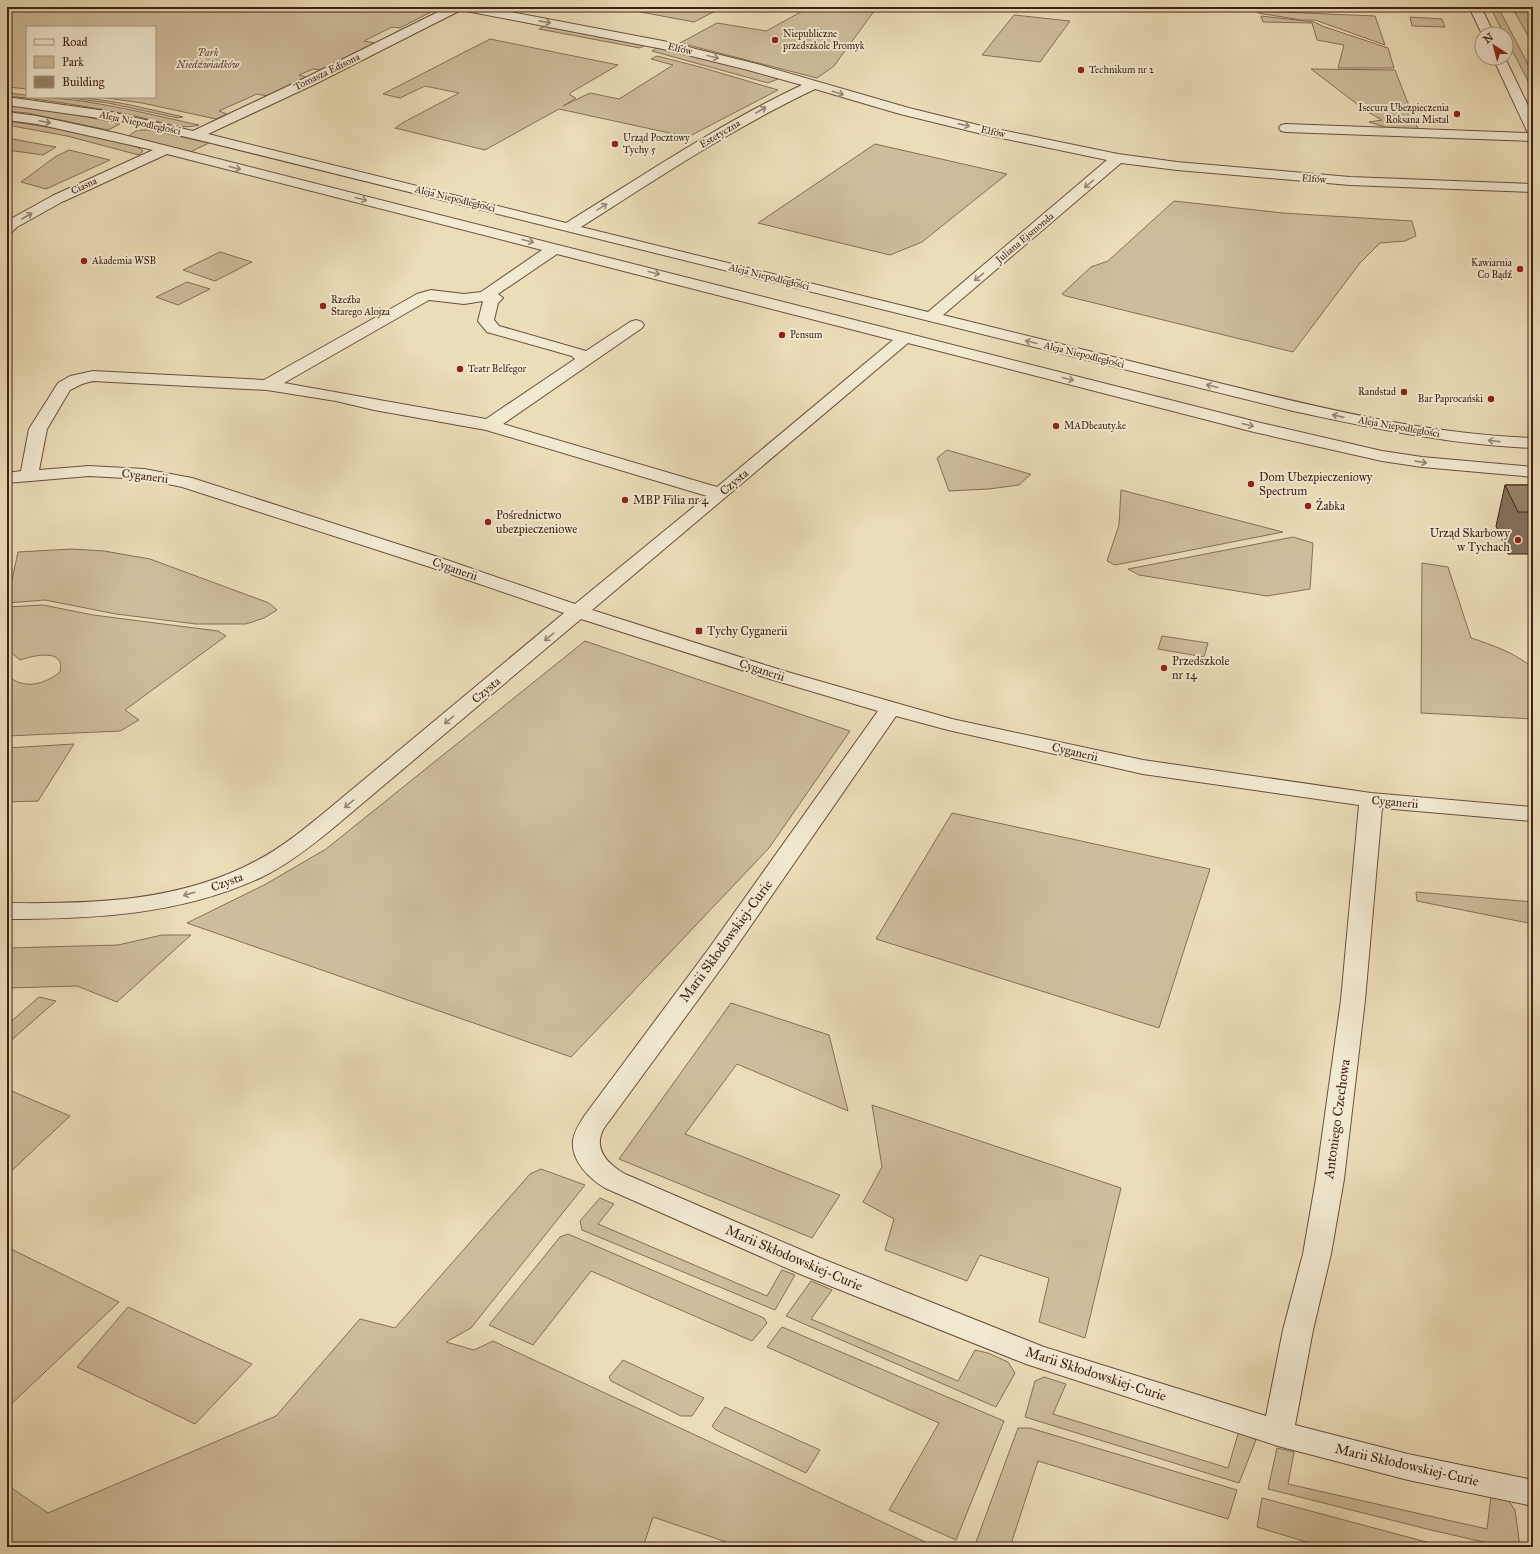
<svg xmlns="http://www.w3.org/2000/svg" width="1540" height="1554" viewBox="0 0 1540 1554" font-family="'IM FELL Great Primer',serif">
<rect width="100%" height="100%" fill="#ebddb8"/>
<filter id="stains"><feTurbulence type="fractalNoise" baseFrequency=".005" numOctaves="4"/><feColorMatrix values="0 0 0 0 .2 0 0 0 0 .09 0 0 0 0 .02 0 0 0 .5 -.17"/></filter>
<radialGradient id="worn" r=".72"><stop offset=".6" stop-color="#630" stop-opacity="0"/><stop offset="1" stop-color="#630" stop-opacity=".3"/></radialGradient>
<!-- green -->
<g fill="#cebd9c" stroke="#866f58">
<path d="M 7,7 L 434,7 L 432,9 L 435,10 L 400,28 L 392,27 L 364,41 L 375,43 L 320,70 L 313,69 L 299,75 L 306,77 L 267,96 L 257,94 L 219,111 L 227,114 L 216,119 L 142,103 L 99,97 L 155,97 L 155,27 L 27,27 L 27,89 L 7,87 Z"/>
<path d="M 614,7 L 723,7 L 694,22 Z"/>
<path d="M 810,7 L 877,7 L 834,66 L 817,78 L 680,43 L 717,23 L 766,31 Z"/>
<path d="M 1490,7 L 1498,7 L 1533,74 L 1533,91 L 1506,38 L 1506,34 L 1504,34 Z"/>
<path d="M 1512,7 L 1522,7 L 1524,10 L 1533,11 L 1533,45 Z"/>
<path d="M 1257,11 L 1375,16 L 1385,45 L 1315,20 L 1301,20 L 1258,13 Z"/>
<path d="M 1014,15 L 1070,21 L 1040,62 L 982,55 Z"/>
<path d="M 1261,16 L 1314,22 L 1322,26 L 1388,48 L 1394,68 L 1338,68 L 1344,45 L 1317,40 L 1312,23 L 1263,22 Z"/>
<path d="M 1410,17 L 1442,19 L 1445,27 L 1412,26 Z"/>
<path d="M 545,26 L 646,45 L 640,48 L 539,29 Z"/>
<path d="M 490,39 L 618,65 L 570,93 L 570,95 L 576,98 L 563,106 L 590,93 L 619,99 L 673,65 L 651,59 L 657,56 L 700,67 L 778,90 L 688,137 L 559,109 L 485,150 L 395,128 L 404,122 L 459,93 L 425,86 L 400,98 L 383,94 Z"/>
<path d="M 661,46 L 749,68 L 778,79 L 768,83 L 652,51 Z"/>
<path d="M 1311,69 L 1395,70 L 1418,129 L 1391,129 L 1369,122 L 1382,120 L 1366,111 Z"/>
<path d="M 7,93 L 27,95 L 27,97 C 85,97 143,113 199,125 C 178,131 152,119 131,115 C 90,107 49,100 7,96 Z"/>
<path d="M 63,97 C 103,97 144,108 183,117 L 178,118 L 108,103 Z"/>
<path d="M 7,104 L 65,112 L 120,124 L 108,130 L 27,113 L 7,111 Z"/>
<path d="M 7,121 C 28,124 133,139 143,151 L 139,155 L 67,136 L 7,125 Z"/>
<path d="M 137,130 L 151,130 L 209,143 L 188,153 L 131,137 L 130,135 Z"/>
<path d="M 7,138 L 56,147 L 43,155 L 7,150 Z"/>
<path d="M 875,144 L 1007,174 L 922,242 L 890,255 L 758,223 Z"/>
<path d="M 69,150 L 110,160 L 46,189 L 21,182 L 55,157 Z"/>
<path d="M 1174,201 L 1283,213 L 1412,221 L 1416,236 L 1405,241 L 1380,243 L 1360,263 L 1293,352 L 1066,296 L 1062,294 L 1091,267 L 1108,261 Z"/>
<path d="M 220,252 L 252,262 L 215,281 L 183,270 Z"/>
<path d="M 187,282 L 210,289 L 178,305 L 156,297 Z"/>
<path d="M 947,450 L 1030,474 L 1031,474 L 1019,485 L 989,489 L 949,491 L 937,458 Z"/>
<path d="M 1121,490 L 1283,532 L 1115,565 L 1107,561 L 1119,525 Z"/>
<path d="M 1293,537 L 1313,543 L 1310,589 L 1267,596 L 1139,575 L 1128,569 Z"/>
<path d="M 72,549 L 104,551 L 150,559 L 269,603 L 277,610 L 264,618 L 246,624 L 196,624 L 116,614 L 45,600 L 7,603 L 18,552 Z"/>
<path d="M 1422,563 L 1448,567 L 1471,638 C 1493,645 1515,653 1533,668 L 1533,719 L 1421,713 Z"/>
<path d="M 43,605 L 93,615 L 218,631 L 226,636 L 125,710 L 139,720 L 120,731 L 7,736 L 7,670 L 7,675 C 23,690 44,685 60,672 C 66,647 32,656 20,660 L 7,649 L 7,607 Z"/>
<path d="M 1162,636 L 1208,643 L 1204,657 L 1158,649 Z"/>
<path d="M 585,641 L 850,731 L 769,848 L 571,1057 L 187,923 L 266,884 L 326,849 Z"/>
<path d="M 74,744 L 38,801 L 7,802 L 7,748 Z"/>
<path d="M 952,813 L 1210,869 L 1159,1028 L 876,939 Z"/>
<path d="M 1416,892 L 1533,902 L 1533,924 L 1417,901 Z"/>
<path d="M 162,935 L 191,935 L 117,1002 L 77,986 L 7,988 L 7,948 L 118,945 Z"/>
<path d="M 39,997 L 56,1001 L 7,1044 L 7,1025 Z"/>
<path d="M 731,1003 L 829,1035 L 848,1111 L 737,1064 L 685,1134 L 840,1195 L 812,1238 L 619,1159 Z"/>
<path d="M 7,1089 L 70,1116 L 7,1175 Z"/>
<path d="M 872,1105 L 1121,1188 L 1085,1338 L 1039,1322 L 1049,1278 L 980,1255 L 967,1281 L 885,1250 L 894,1219 L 863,1202 L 882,1167 Z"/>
<path d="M 541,1169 L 585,1185 L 471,1328 L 446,1342 L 474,1350 L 493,1341 L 936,1547 L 741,1547 L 653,1517 L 643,1547 L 7,1547 L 7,1485 L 48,1513 L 276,1416 L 360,1319 L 395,1328 L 530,1174 Z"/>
<path d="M 600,1198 L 614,1204 L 598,1224 L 767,1296 L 782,1270 L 795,1275 L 775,1310 L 582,1230 L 580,1221 Z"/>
<path d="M 568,1234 L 764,1318 L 767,1323 L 752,1341 L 591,1271 L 533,1345 L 489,1325 L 560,1237 Z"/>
<path d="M 7,1247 L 119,1302 L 7,1408 Z"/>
<path d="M 811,1281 L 832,1290 L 811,1319 L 958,1381 L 975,1350 L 988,1353 L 1008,1362 L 1015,1373 L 996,1407 L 786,1316 Z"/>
<path d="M 128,1307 L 252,1364 L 195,1424 L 77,1367 Z"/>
<path d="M 782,1327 L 1004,1421 L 956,1540 L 889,1510 L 939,1423 L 767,1347 Z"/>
<path d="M 623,1360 L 704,1398 L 692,1416 L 681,1416 L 611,1381 L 609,1377 Z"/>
<path d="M 1044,1377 L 1066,1384 L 1053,1414 L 1228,1468 L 1239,1431 L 1256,1440 L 1239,1483 L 1025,1417 L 1035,1381 Z"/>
<path d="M 725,1407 L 820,1450 L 806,1473 L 716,1430 L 712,1426 Z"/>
<path d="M 1018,1428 L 1030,1428 L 1237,1490 L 1228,1519 L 1038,1461 L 1010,1547 L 978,1547 L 976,1542 Z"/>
<path d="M 1277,1448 L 1294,1452 L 1288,1484 L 1487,1529 L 1491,1496 L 1508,1500 L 1515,1510 L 1520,1547 L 1505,1547 L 1431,1530 L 1268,1489 Z"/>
<path d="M 1262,1498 L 1445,1547 L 1323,1547 L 1257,1527 Z"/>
</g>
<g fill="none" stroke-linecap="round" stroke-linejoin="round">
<defs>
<g id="minor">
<path d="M 448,7 L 484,7 L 663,41 L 757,64 L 909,108 L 982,126 L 1118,154 L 1177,162 L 1350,177 L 1533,184 L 1533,192 L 1350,185 L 1177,170 L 1121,163 L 943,315 C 1036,338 1129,361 1223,384 C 1325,409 1428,434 1533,438 L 1533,448 C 1452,445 1372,428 1293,411 L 195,139 L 106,119 L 7,105 L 7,97 L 106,111 L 193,131 L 303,79 ZM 461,10 L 663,49 L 748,70 L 802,85 C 719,124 644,175 566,223 L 208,134 L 313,85 ZM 815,89 L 900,114 L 982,134 L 1107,160 L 928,312 L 581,227 C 658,178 733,128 815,89 Z"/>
<path d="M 1469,7 L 1481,7 L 1494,34 L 1482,34 Z"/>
<path d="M 1493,58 L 1505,58 L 1533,116 L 1533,141 L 1286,132 L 1281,131 L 1279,128 L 1281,125 L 1286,124 L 1528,133 Z"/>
<path d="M 7,112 L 37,116 L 116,133 L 1261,423 L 1382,451 L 1422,457 L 1533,467 L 1533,477 L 1422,467 L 1382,461 L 1254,432 L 908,343 L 592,610 L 784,671 L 952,719 L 1143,760 L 1371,793 L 1533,807 L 1533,821 L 1382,808 L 1365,1000 L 1344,1179 L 1331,1254 L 1313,1330 L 1295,1425 L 1408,1454 L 1533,1480 L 1533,1506 L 1408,1480 L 1278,1446 L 1026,1364 L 800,1274 L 605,1188 C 590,1179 571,1161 573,1141 C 574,1131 580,1123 585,1115 L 707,951 L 878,711 L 770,679 L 581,619 L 332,829 C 310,847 287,865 262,877 C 182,915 93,919 7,919 L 7,903 C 91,904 180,902 256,861 C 281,848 303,830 325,812 L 564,613 L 427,566 L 182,487 L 144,479 L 89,476 L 7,483 L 7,473 L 21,471 L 29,429 L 58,383 L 70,376 L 93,371 L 264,380 L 417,294 L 431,290 L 464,294 L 481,292 L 542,250 L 167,154 L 62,202 L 17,227 L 12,232 L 7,233 L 7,221 L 52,196 L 153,150 L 37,124 L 7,120 ZM 557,254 L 893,340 L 717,487 L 503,424 L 642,328 L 644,325 L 642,322 L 636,320 L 630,322 L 586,351 L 499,326 L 494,320 L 498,303 L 503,298 L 498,294 ZM 429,300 L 464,304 L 483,301 L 478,321 L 487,332 L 572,356 L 575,359 L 486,419 L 284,383 ZM 93,381 L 267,390 L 336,401 L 374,410 L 486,430 L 707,496 L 575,604 L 441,558 L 192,478 L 144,469 L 89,466 L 39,470 L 47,429 L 70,390 L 82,384 ZM 896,716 L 948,730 L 1143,774 L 1359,805 L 1341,1000 L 1316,1179 L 1303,1254 L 1283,1330 L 1266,1416 L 1044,1347 L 820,1258 L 625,1174 C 608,1164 592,1149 604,1128 L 725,963 Z"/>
</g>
</defs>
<!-- minor casing -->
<use href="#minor" stroke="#6a503e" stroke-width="2"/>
<!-- minor -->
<use href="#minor" fill="#f2e9d1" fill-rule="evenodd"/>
</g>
<!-- wall -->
<path fill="#83715b" stroke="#3f2115" d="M 1505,485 L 1533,485 L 1533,554 L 1508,554 L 1496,526 Z"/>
<!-- building -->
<path fill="#98836a" stroke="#3f2115" d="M 1505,485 L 1533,485 L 1533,512 L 1518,512 Z"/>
<!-- one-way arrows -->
<defs><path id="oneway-shaft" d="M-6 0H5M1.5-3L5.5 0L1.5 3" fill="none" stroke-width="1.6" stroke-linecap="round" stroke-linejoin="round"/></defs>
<g stroke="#988573">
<use href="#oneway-shaft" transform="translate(545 22) rotate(11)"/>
<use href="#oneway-shaft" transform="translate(713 57) rotate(14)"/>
<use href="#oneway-shaft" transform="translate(838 93) rotate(17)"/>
<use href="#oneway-shaft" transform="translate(761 110) rotate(-30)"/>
<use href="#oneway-shaft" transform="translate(45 122) rotate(12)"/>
<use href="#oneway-shaft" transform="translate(964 125) rotate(13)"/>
<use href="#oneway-shaft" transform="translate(235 168) rotate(14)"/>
<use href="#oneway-shaft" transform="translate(1089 184) rotate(140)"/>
<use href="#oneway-shaft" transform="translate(361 199) rotate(14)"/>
<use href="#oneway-shaft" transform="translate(602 207) rotate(-32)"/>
<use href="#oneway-shaft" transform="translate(27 216) rotate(-30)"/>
<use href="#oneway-shaft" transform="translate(528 241) rotate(14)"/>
<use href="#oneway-shaft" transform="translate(654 273) rotate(14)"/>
<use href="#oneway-shaft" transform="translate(979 277) rotate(140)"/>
<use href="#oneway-shaft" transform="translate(1031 342) rotate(-166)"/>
<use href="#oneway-shaft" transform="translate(1068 379) rotate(14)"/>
<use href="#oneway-shaft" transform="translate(1212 386) rotate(-166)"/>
<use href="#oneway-shaft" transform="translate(1338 416) rotate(-167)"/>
<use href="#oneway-shaft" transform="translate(1248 425) rotate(14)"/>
<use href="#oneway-shaft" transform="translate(1494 441) rotate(-174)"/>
<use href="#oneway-shaft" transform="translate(1421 462) rotate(8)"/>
<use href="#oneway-shaft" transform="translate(549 637) rotate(140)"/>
<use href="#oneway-shaft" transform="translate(449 720) rotate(140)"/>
<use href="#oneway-shaft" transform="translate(349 804) rotate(140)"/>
<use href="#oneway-shaft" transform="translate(189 894) rotate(164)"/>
</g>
<!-- markers -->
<g fill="#8f2418" stroke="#f2e9d1" stroke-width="1.5">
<circle cx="775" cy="40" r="4"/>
<circle cx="1081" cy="70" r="4"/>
<circle cx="1457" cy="114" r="4"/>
<circle cx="615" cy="144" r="4"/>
<circle cx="84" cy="261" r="4"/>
<circle cx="1520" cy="269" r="4"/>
<circle cx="323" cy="306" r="4"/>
<circle cx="782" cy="335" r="4"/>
<circle cx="460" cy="369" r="4"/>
<circle cx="1404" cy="392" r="4"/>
<circle cx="1491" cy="399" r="4"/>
<circle cx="1056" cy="426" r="4"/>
<circle cx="1251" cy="484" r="4"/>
<circle cx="625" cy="500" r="4"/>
<circle cx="1308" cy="506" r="4"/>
<circle cx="488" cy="522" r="4"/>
<circle cx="1518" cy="540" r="4"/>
<rect x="695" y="627" width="8" height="8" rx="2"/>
<circle cx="1164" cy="668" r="4"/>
</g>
<g text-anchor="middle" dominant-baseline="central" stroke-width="4" stroke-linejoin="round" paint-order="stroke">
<!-- far-poi labels -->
<g font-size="10" fill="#3f2115" stroke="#f2e9d1" text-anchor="start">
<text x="783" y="34">Niepubliczne<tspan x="783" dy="12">przedszkole Promyk</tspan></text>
<text x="1089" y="70">Technikum nr 2</text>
<text x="1449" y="108" text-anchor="end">Isecura Ubezpieczenia<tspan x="1449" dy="12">Roksana Mistal</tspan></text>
<text x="623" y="138">Urząd Pocztowy<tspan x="623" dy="12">Tychy 5</tspan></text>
<text x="92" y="261">Akademia WSB</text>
<text x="1512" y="263" text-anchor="end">Kawiarnia<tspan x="1512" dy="12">Co Bądź</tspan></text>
<text x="331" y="300">Rzeźba<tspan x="331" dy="12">Starego Alojza</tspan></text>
<text x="790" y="335">Pensum</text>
<text x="468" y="369">Teatr Belfegor</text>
<text x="1396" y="392" text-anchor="end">Randstad</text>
<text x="1483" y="399" text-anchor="end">Bar Paprocański</text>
<text x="1064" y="426">MADbeauty.ke</text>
</g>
<!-- far-street labels -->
<g font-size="10" fill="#3f2115" stroke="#f2e9d1">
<text transform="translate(680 49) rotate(14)">Elfów</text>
<text transform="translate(327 72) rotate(-26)">Tomasza Edisona</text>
<text transform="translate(140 123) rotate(12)">Aleja Niepodległości</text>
<text transform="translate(993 132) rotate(12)">Elfów</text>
<text transform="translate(720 134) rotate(-31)">Estetyczna</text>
<text transform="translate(1314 179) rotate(4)">Elfów</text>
<text transform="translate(84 186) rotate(-25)">Ciasna</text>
<text transform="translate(455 199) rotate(14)">Aleja Niepodległości</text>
<text transform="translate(1025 238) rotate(-40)">Juliana Ejsmonda</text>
<text transform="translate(769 277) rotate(14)">Aleja Niepodległości</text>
<text transform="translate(1084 355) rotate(14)">Aleja Niepodległości</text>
<text transform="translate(1399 427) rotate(10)">Aleja Niepodległości</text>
</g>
<!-- far-park labels -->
<g font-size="10" font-style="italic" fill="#634837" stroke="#f2e9d1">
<text x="208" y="53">Park<tspan x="208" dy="12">Niedźwiadków</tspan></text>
</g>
<!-- street labels -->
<g font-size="12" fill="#3f2115" stroke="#f2e9d1">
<text transform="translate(145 476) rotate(7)">Cyganerii</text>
<text transform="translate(734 482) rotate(-40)">Czysta</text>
<text transform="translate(455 569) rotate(19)">Cyganerii</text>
<text transform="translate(762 670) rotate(18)">Cyganerii</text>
<text transform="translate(486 690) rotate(-40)">Czysta</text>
<text transform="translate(1075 752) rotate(13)">Cyganerii</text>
<text transform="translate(1395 802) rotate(5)">Cyganerii</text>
<text transform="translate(227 882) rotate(-20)">Czysta</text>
</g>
<!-- poi labels -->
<g font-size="12" fill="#3f2115" stroke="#f2e9d1" text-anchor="start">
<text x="1259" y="477">Dom Ubezpieczeniowy<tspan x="1259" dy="14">Spectrum</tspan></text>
<text x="633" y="500">MBP Filia nr 4</text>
<text x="1316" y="506">Żabka</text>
<text x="496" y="515">Pośrednictwo<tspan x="496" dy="14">ubezpieczeniowe</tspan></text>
<text x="1510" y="533" text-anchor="end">Urząd Skarbowy<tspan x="1510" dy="14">w Tychach</tspan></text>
<text x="707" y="631">Tychy Cyganerii</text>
<text x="1172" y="661">Przedszkole<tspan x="1172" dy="14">nr 14</tspan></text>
</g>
<!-- near-street labels -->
<g font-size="14" fill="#3f2115" stroke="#f2e9d1">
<text transform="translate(726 941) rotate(-54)">Marii Skłodowskiej-Curie</text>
<text transform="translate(1337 1119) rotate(-82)">Antoniego Czechowa</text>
<text transform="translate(794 1258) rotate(23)">Marii Skłodowskiej-Curie</text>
<text transform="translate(1096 1374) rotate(18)">Marii Skłodowskiej-Curie</text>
<text transform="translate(1407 1465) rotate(13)">Marii Skłodowskiej-Curie</text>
</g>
</g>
<!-- margin -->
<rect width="1540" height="1554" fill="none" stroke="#ebddb8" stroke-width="24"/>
<rect x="8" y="8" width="1524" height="1538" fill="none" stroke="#3f2115" stroke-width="2"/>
<rect x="12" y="12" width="1516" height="1530" fill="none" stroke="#3f2115"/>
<!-- legend -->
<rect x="26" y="26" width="130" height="72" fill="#f2e9d1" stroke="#aa9986"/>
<rect x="34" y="39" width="20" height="6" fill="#f2e9d1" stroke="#aa9986"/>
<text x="62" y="46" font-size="12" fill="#3f2115">Road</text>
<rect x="34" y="56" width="20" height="12" fill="#cebd9c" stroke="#aa9986"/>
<text x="62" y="66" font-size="12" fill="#3f2115">Park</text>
<rect x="34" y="76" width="20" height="12" fill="#98836a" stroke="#aa9986"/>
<text x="62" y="86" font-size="12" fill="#3f2115">Building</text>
<!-- north arrow -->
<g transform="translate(1494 46) rotate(324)"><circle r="19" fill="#f2e9d1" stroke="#aa9986"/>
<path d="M0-3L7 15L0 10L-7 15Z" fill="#8f2418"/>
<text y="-6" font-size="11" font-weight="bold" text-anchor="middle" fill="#3f2115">N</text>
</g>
<rect width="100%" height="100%" filter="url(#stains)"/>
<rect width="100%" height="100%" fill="url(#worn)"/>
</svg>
